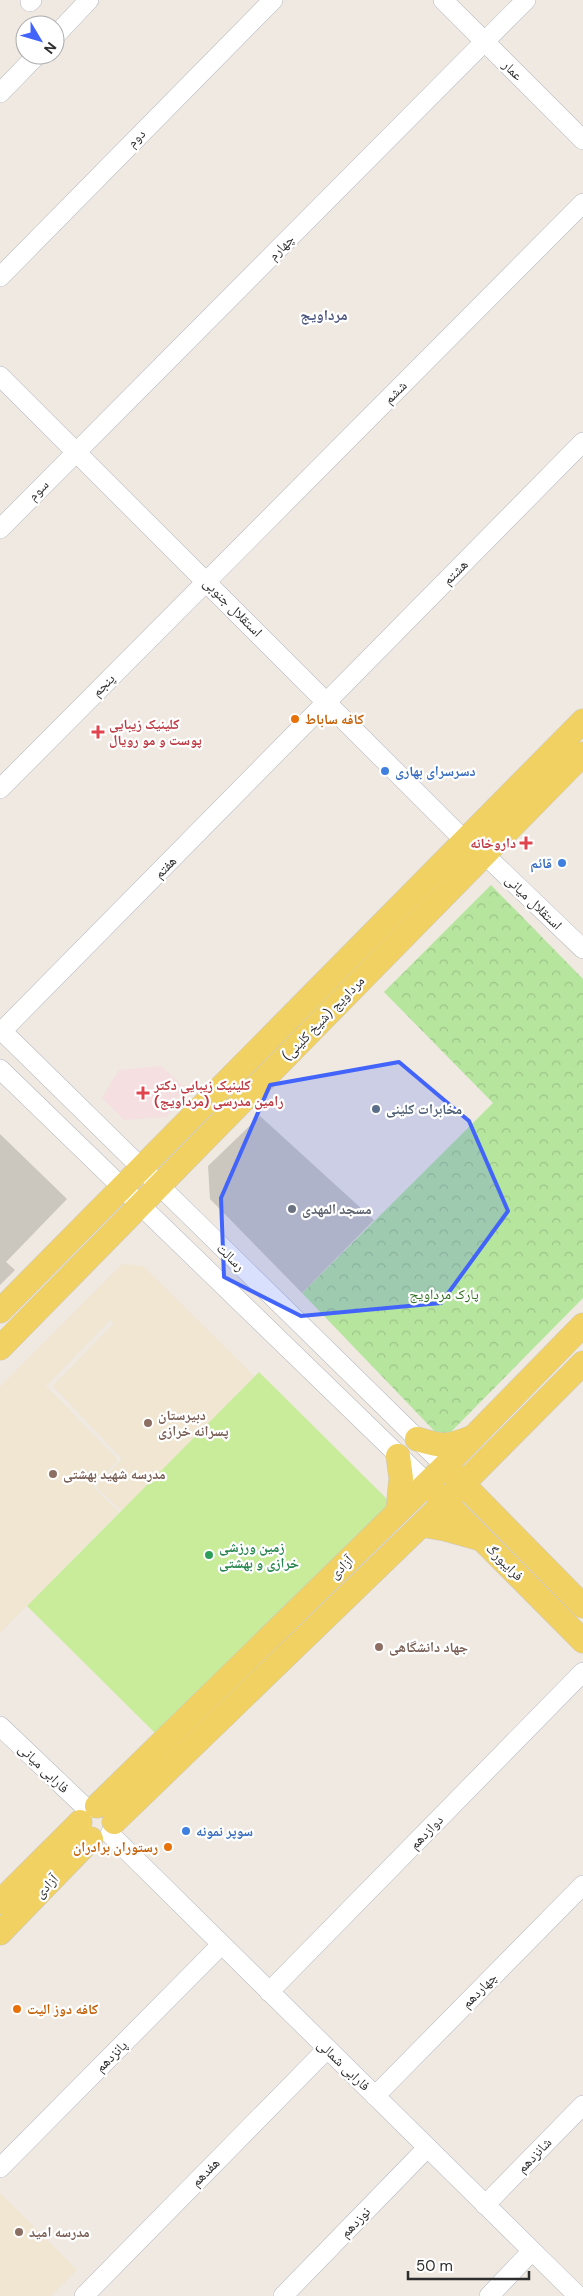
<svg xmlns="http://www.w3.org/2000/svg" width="583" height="2296" viewBox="0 0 583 2296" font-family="'DM Sans','Noto Naskh Arabic',sans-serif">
<defs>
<pattern id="park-crowns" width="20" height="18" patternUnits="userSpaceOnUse" patternTransform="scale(1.25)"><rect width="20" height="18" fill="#b6e59e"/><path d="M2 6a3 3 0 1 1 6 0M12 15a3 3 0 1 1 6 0" fill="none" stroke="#9dc588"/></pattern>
</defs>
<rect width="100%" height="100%" fill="#efe9e1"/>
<!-- education -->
<g fill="#f0e6d1">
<path d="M 122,1264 L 143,1266 L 254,1376 L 122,1511 L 96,1487 L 122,1459 L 53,1386 L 114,1323 L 110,1320 L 46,1386 L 118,1460 L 93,1487 L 119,1512 L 0,1633 L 0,1387 Z"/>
<path d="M 0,2193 L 77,2270 L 51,2296 L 0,2296 Z"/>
</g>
<!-- medical -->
<path fill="#f5dfe0" d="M 161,1066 L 184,1087 L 167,1117 L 124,1120 L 102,1098 L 119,1070 Z"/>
<!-- park -->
<path fill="url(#park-crowns)" d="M 491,885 L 583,979 L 583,1298 L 443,1440 L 302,1293 L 493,1103 L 384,992 Z"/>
<!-- pitch -->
<path fill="#c9ec9a" d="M 259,1372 L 392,1504 L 159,1737 L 27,1606 Z"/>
<!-- building -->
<g fill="#cbc7bf">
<path d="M 260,1116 L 374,1220 L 302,1293 L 210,1199 L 208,1166 Z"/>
<path d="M 0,1134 L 67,1199 L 6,1262 L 15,1270 L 0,1285 Z"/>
</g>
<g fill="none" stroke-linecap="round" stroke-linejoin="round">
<defs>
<g id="minor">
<path d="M 443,0 L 583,140"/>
<path d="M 30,2 L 32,0"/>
<path d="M 55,36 L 89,0"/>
<path d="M 0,93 L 37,55"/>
<path d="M 0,277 L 273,0"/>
<path d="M 0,376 L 464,840"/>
<path d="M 0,529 L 526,0"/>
<path d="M 0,789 L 583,203"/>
<path d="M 484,854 L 583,949"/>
<path d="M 0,1029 L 445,1466"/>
<path d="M 2,1031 L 583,442"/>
<path d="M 0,1069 L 427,1483"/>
<path d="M 0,1726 L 87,1809"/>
<path d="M 110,1834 L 578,2296"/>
<path d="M 269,1992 L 583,1672"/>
<path d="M 375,2096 L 583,1885"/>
<path d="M 0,2168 L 221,1945"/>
<path d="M 485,2205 L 583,2105"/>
<path d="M 84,2296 L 327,2049"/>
<path d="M 283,2296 L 427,2148"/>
<path d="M 489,2296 L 532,2251"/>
</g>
<g id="major">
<path d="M 0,1311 L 583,721"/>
<path d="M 0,1348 L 583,754"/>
<path d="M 417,1439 C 443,1447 448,1447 473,1437"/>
<path d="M 398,1456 L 401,1478 L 398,1511"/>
<path d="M 453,1474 L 583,1606"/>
<path d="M 435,1492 L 583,1641"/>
<path d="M 422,1525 L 445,1529 L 481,1539"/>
<path d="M 97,1806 L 446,1465 L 583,1325"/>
<path d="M 114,1822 L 444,1503 L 583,1363"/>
<path d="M 0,1902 L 80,1822"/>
<path d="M 0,1933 L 91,1839"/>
</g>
</defs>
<!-- minor casing -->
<use href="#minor" stroke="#b4b7c1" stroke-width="20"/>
<!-- major casing -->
<use href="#major" stroke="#c9c9c9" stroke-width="25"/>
<!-- minor -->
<use href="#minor" stroke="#fff" stroke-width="19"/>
<!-- major -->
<use href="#major" stroke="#f2d163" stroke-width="24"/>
</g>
<!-- marked area -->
<path fill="#4264fb" fill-opacity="0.2" stroke="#4264fb" stroke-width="4" stroke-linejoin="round" d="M 399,1062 L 469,1121 L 508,1211 L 441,1303 L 301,1316 L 224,1277 L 221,1198 L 270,1085 Z"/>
<!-- markers -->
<g fill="#e8710a" stroke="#fff" stroke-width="2">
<circle cx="295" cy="719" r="5"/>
<circle cx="168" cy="1847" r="5"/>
<circle cx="17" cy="2009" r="5"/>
</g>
<g fill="#e0444e" stroke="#fff" stroke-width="2">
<path d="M95.5 724.5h5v5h5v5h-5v5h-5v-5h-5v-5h5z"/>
<path d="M523.5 835.5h5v5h5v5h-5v5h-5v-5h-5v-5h5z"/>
<path d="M140.5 1085.5h5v5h5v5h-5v5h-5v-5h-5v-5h5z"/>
</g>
<g fill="#3f7fe0" stroke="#fff" stroke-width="2">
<circle cx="385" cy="771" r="5"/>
<circle cx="562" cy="863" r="5"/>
<circle cx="186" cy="1831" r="5"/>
</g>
<circle fill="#5c6f8a" stroke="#fff" stroke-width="2" cx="376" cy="1109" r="5"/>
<circle fill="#6b7280" stroke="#fff" stroke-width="2" cx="292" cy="1209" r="5"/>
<g fill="#8d6e63" stroke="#fff" stroke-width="2">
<circle cx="148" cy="1423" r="5"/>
<circle cx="53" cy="1474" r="5"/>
<circle cx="379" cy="1647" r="5"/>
<circle cx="19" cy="2232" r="5"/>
</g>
<circle fill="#2e9e5b" stroke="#fff" stroke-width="2" cx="209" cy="1555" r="5"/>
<g text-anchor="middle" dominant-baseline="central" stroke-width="4.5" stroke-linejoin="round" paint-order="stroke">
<!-- street labels -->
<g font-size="14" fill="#2e2e2e" stroke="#fff">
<text transform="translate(513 70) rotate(45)">عمار</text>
<text transform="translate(136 138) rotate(-45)">دوم</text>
<text transform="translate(281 247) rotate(-45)">چهارم</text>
<text transform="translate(395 392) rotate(-45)">ششم</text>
<text transform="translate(38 490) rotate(-45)">سوم</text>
<text transform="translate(455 572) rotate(-45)">هشتم</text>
<text transform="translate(233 607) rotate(45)">استقلال جنوبی</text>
<text transform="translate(103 685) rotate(-45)">پنجم</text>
<text transform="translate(165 867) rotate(-45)">هفتم</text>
<text transform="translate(534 902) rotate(44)">استقلال میانی</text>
<text transform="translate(323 1018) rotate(-46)">مرداویج (شیخ کلینی)</text>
<text transform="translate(231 1257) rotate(44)">رسالت</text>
<text transform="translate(505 1562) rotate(45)">فرایبورگ</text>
<text transform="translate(341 1567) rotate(-44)">آزادی</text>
<text transform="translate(44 1768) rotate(44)">فارابی میانی</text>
<text transform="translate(426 1832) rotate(-46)">دوازدهم</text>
<text transform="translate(46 1886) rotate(-46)">آزادی</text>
<text transform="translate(479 1990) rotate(-45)">چهاردهم</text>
<text transform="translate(111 2056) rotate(-45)">پانزدهم</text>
<text transform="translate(344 2065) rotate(44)">فارابی شمالی</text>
<text transform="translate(534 2155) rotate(-46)">شانزدهم</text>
<text transform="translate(205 2172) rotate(-45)">هفدهم</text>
<text transform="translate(355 2222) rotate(-46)">نوزدهم</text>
</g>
<!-- food labels -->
<g font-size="14" font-weight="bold" fill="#c56008" stroke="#fff" text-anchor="start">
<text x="305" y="719">کافه ساباط</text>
<text x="158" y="1847" text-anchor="end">رستوران برادران</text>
<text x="27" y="2009">کافه دوز الیت</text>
</g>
<!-- health labels -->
<g font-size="14" font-weight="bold" fill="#be3a42" stroke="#fff" text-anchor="start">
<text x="109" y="724">کلینیک زیبایی<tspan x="109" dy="16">پوست و مو رویال</tspan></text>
<text x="516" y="843" text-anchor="end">داروخانه</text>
<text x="154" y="1085">کلینیک زیبایی دکتر<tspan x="154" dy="16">رامین مدرسی (مرداویج)</tspan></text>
</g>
<!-- shop labels -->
<g font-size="14" font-weight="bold" fill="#366cbe" stroke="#fff" text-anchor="start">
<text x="395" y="771">دسرسرای بهاری</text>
<text x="552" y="863" text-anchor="end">قائم</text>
<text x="196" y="1831">سوپر نمونه</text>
</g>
<!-- service labels -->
<g font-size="14" font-weight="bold" fill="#4e5e75" stroke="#fff" text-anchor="start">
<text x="386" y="1109">مخابرات کلینی</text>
</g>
<!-- worship labels -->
<g font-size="14" font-weight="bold" fill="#5b616d" stroke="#fff" text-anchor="start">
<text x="302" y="1209">مسجد المهدی</text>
</g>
<!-- park labels -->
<g font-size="14" fill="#2c6e1b" stroke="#fff">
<text x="444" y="1294">پارک مرداویج</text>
</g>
<!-- education labels -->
<g font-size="14" font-weight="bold" fill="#785e54" stroke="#fff" text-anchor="start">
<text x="158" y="1415">دبیرستان<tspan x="158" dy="16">پسرانه خرازی</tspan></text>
<text x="63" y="1474">مدرسه شهید بهشتی</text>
<text x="389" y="1647">جهاد دانشگاهی</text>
<text x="29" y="2232">مدرسه امید</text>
</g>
<!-- leisure labels -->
<g font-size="14" font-weight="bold" fill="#27864d" stroke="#fff" text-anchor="start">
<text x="219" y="1547">زمین ورزشی<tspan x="219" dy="16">خرازی و بهشتی</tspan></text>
</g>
<!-- neighbourhood labels -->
<g font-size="15" font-weight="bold" fill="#4d5680" stroke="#fff">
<text x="324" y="315">مرداویج</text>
</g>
</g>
<!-- north arrow -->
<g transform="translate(40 40) rotate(128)"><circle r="24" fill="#ffffff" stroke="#ababab"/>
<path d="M0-4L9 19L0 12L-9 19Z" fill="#4264fb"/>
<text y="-8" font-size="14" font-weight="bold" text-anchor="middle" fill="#2e2e2e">N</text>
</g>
<!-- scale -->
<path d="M408 2271v8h121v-8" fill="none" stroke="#2e2e2e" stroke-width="2.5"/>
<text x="416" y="2271" font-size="15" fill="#2e2e2e" stroke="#ffffff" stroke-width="4" paint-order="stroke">50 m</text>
</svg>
